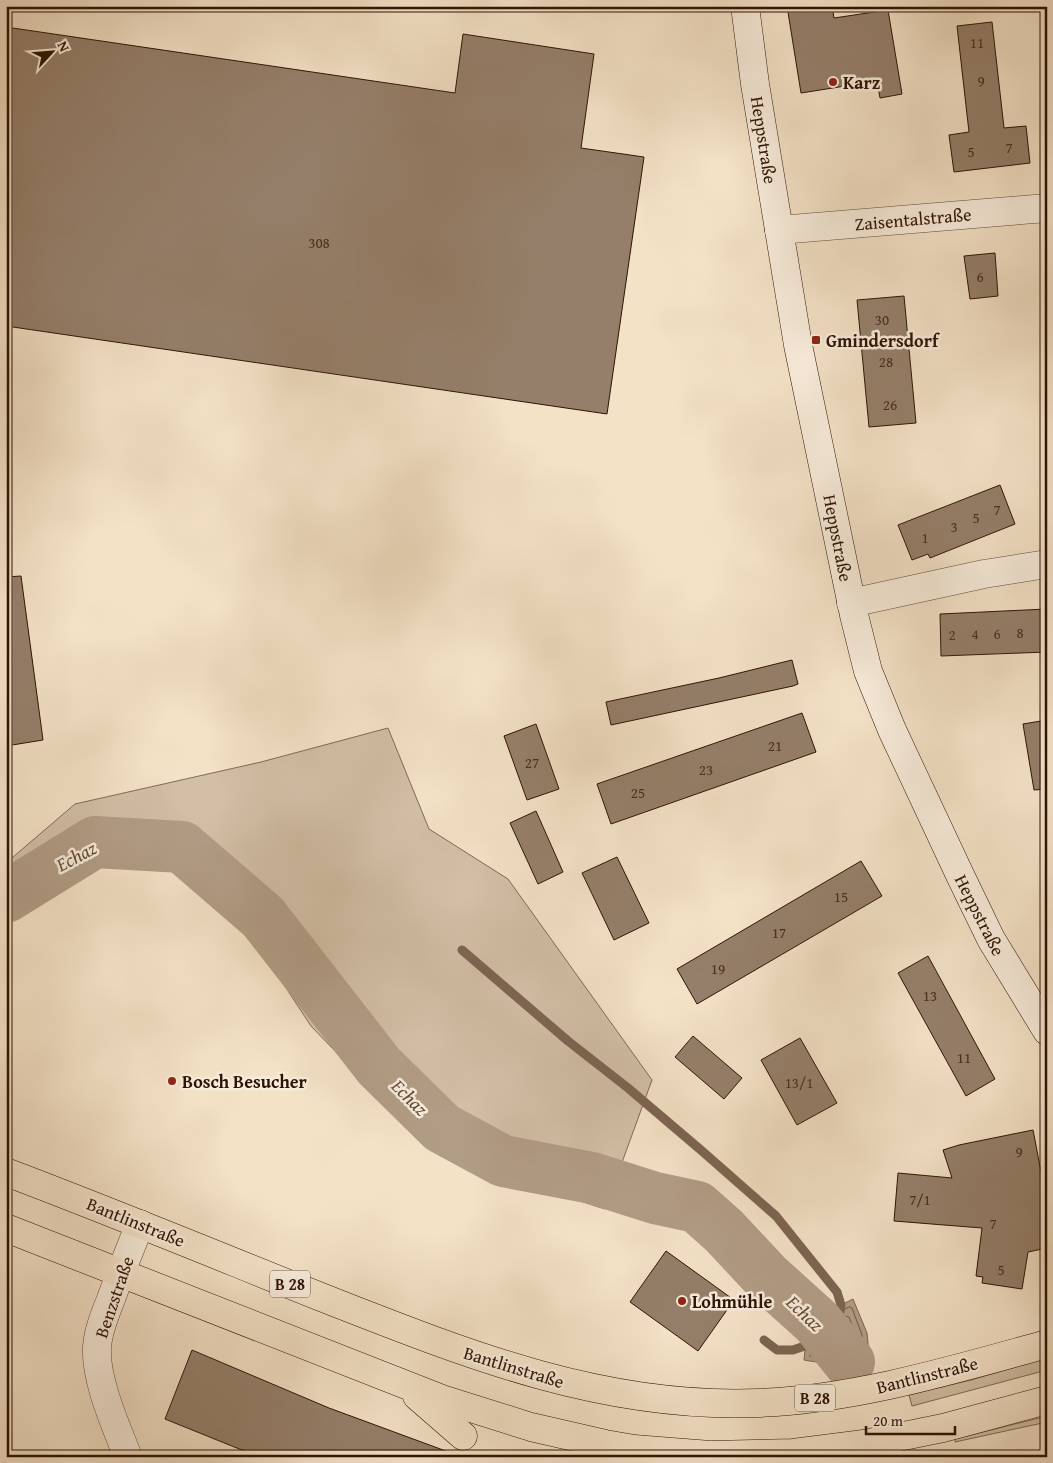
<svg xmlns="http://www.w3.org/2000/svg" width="1053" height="1463" viewBox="0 0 1053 1463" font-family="'Gentium Book Plus',serif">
<rect width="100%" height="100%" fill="#f4e2c7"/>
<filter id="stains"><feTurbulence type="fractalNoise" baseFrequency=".004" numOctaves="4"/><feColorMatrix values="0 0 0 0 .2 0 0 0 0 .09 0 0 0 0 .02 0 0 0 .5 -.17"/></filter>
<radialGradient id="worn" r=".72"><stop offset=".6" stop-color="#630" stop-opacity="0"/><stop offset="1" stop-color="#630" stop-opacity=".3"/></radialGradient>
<!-- green -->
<g fill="#d2bfa6" stroke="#806956">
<path d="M 388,728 L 429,829 L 508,879 L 652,1080 L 605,1209 L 533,1186 L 456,1150 L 400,1119 L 311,1026 L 233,907 L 160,858 L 91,865 L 13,913 L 6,921 L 6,863 L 75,804 L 261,762 Z"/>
<path d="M 1047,1358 L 1047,1370 L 912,1406 L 909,1395 L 971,1380 Z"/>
<path d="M 1047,1416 L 1047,1422 L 955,1442 L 955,1439 Z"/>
</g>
<!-- water -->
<path fill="#b19c85" stroke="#7d6552" d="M 853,1299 L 867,1333 L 869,1353 C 844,1364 831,1365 804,1360 L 807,1331 L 841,1305 Z"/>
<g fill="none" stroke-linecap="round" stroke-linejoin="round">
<!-- shore -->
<g stroke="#705845" stroke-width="1">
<path d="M 849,1307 L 852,1308 L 862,1335 L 863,1350 C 847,1358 828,1360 810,1356 L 812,1333 L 820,1326 Z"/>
<path d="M 845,1316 L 849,1317 L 856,1336 L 857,1346 L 846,1351 L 817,1351 L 818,1336 Z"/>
<path d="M 843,1327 L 849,1338 L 848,1341 L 844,1343 L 825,1343 L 825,1340 Z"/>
</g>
<!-- stream -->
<g stroke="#7d6552" stroke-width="9">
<path d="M 462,950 L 568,1041 L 628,1088 L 702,1151 L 776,1216 L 837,1292 L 841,1305 L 839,1317"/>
<path d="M 764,1340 L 777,1350 L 793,1350 L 816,1342"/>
</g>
<!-- river -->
<path stroke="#b19c85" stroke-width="52" d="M 6,897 L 95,842 L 182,847 L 263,917 L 379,1066 L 442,1128 L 503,1161 L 592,1178 L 655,1198 L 697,1207 L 724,1231 L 766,1276 L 817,1322 L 849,1362"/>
</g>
<!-- building -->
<g fill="#957f6a" stroke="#2e1305">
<path d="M 787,6 L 832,6 L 834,18 L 888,10 L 902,94 L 880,98 L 877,81 L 801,93 Z"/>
<path d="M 992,22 L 1004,128 L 1026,126 L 1030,163 L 954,172 L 949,135 L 969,132 L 957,26 Z"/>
<path d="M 6,27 L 455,93 L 463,34 L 594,54 L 581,148 L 644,157 L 607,414 L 6,326 Z"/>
<path d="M 995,253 L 998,296 L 970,299 L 964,256 Z"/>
<path d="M 904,296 L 916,423 L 869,427 L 857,300 Z"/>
<path d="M 1000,485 L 1015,524 L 930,558 L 928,554 L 912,560 L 898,525 Z"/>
<path d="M 21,576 L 43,740 L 6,746 L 6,577 Z"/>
<path d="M 1047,609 L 1047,652 L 941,656 L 940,614 Z"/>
<path d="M 792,660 L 798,684 L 793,686 L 611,725 L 606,702 L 719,678 Z"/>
<path d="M 802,713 L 816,752 L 611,824 L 597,784 Z"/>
<path d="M 1047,720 L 1047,789 L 1034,790 L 1023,724 Z"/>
<path d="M 536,724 L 559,789 L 527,800 L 504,736 Z"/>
<path d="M 536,811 L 563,872 L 538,884 L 510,823 Z"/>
<path d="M 617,857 L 649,923 L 614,940 L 582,873 Z"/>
<path d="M 861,861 L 882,896 L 697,1004 L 677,969 Z"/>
<path d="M 928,956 L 995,1079 L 966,1096 L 898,973 Z"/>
<path d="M 693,1036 L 742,1078 L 724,1099 L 675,1057 Z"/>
<path d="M 800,1038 L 837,1103 L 797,1125 L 761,1060 Z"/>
<path d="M 1033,1130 L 1047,1203 L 1047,1248 L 1028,1252 L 1022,1289 L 982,1283 L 983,1277 L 976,1276 L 982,1228 L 894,1221 L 898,1173 L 952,1178 L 943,1150 L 959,1145 Z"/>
<path d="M 666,1251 L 734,1300 L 698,1351 L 630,1302 Z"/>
<path d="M 192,1350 L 329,1408 L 454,1454 L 454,1457 L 259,1457 L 165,1419 Z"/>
</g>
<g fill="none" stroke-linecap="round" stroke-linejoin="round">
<defs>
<g id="street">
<path d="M 779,230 L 1047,208"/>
<path d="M 851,603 L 984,574 L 1047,564"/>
<path d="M 128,1457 C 116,1426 95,1380 97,1347 C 98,1331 105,1314 111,1299 C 120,1274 130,1249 140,1224"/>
</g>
<path id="secondary" d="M 745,6 L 755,84 L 798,345 L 854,615 L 868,671 L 892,730 L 960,875 L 991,939 L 1047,1031"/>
<g id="primary">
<path d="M 6,1172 C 112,1212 216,1255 321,1297 C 464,1353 601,1409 758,1403 C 857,1399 952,1370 1047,1344"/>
<path d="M 6,1228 L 442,1399 L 531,1427 L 605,1444 L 634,1449 L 710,1455 L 793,1453 L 864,1444 L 943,1428 L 1047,1400"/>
<path d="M 417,1396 L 463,1436"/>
</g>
</defs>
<!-- street casing -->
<use href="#street" stroke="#604736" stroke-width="29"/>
<!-- secondary casing -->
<use href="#secondary" stroke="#2e1305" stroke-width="29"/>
<!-- primary casing -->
<use href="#primary" stroke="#2e1305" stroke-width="29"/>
<!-- street -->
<use href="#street" stroke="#f8ecdb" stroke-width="28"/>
<!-- secondary -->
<use href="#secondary" stroke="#f8ecdb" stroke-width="28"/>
<!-- primary -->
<use href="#primary" stroke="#f4e2c7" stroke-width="28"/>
</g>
<!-- markers -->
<g fill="#8f2418" stroke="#f8ecdb" stroke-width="2">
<circle cx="833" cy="82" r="5"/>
<rect x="811" y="335" width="10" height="10" rx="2.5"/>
<circle cx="172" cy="1081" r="5"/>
<circle cx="682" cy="1301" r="5"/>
</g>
<g text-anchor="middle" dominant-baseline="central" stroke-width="5" stroke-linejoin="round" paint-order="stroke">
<!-- number labels -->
<g font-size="15" fill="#482e1e">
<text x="977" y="42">11</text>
<text x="981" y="80">9</text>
<text x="1009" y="147">7</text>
<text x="971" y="151">5</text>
<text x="319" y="242">308</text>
<text x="980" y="276">6</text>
<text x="882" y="319">30</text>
<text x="886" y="361">28</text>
<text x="890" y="404">26</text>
<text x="997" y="509">7</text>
<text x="976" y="517">5</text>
<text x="954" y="526">3</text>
<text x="925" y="537">1</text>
<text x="1020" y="632">8</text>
<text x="975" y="633">4</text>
<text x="997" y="633">6</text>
<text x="952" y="634">2</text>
<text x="775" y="745">21</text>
<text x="532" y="762">27</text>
<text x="706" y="769">23</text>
<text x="638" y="792">25</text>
<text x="841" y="896">15</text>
<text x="779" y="932">17</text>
<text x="718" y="968">19</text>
<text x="930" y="995">13</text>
<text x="964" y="1057">11</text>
<text x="799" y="1082">13/1</text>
<text x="1019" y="1151">9</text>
<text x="920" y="1199">7/1</text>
<text x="993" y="1223">7</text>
<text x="1001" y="1269">5</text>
</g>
<!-- shield labels -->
<g fill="#f8ecdb" stroke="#6b5445" stroke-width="1">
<rect x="270" y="1270.5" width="40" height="27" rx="4"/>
<rect x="795" y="1384.5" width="40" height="27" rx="4"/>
</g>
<g font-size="16" font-weight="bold" fill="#2e1305">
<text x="290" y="1284">B 28</text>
<text x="815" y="1398">B 28</text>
</g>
<!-- poi labels -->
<g font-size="18" font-weight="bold" fill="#2e1305" stroke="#f8ecdb" text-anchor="start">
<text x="843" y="82">Karz</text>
<text x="826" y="340">Gmindersdorf</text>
<text x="182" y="1081">Bosch Besucher</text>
<text x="692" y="1301">Lohmühle</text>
</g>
<!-- street labels -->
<g font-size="18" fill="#2e1305" stroke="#f8ecdb">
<text transform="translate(764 140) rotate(81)">Heppstraße</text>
<text transform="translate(913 219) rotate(-5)">Zaisentalstraße</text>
<text transform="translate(838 538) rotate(79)">Heppstraße</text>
<text transform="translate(980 915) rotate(63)">Heppstraße</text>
<text transform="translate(136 1222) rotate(22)">Bantlinstraße</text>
<text transform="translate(114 1297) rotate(-71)">Benzstraße</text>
<text transform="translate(514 1367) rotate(17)">Bantlinstraße</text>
<text transform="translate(927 1375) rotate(-14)">Bantlinstraße</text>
</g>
<!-- water labels -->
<g font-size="19" font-style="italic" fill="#624a38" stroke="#f8ecdb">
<text transform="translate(76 856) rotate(-28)">Echaz</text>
<text transform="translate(410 1097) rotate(45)">Echaz</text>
<text transform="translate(805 1313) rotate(44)">Echaz</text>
</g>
</g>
<!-- margin -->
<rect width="1053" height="1463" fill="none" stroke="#f4e2c7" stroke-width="25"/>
<rect x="8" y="8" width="1038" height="1448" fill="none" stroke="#2e1305" stroke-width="2.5"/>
<rect x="12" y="12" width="1028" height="1438" fill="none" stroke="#2e1305"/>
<!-- north arrow -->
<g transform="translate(52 52) rotate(64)" stroke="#f8ecdb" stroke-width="4" paint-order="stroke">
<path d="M0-4L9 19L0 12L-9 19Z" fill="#2e1305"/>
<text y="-8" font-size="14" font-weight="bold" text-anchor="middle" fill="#2e1305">N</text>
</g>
<!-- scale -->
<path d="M866 1426v8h89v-8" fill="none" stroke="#2e1305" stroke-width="2.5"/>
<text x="873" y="1426" font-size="15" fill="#2e1305" stroke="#f8ecdb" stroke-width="4" paint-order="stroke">20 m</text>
<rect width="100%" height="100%" filter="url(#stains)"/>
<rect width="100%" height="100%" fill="url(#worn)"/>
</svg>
